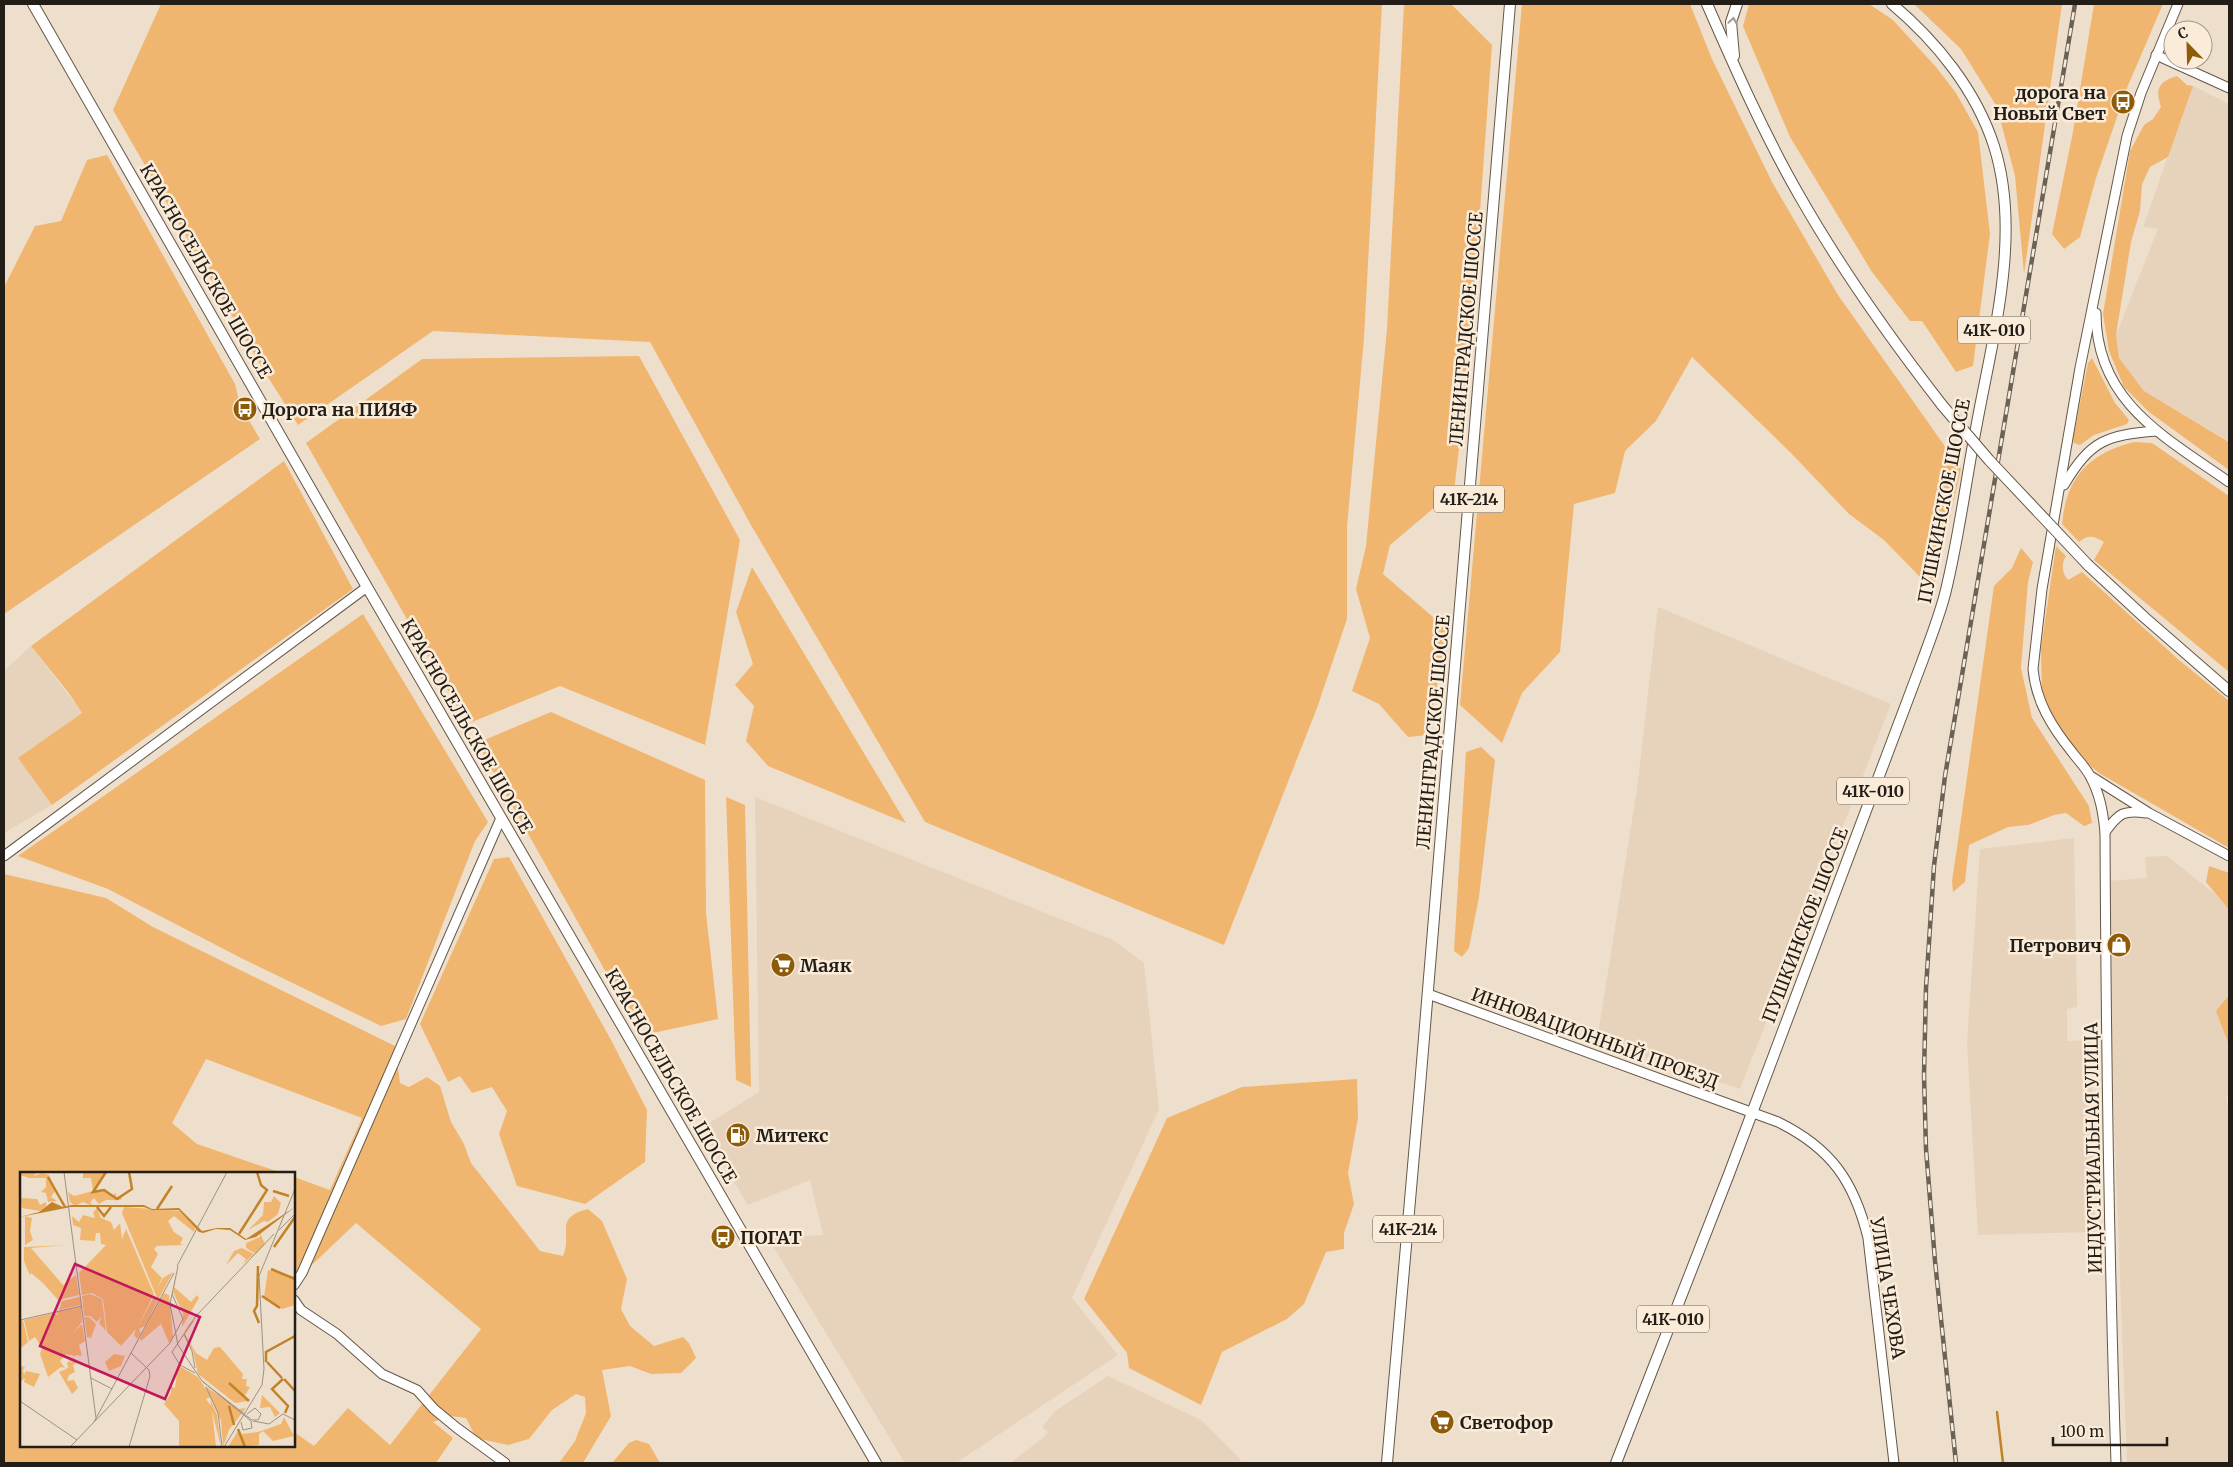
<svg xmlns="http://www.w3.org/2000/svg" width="2233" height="1467" viewBox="0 0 2233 1467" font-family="Merriweather,serif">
<rect width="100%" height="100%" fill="#eedfcd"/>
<!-- built -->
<g fill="#e7d2bb">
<path d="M 2193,86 L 2229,104 L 2229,441 L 2144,391 L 2119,358 L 2116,335 L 2158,229 L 2143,227 Z"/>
<path d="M 1658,607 L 1891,704 L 1740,1089 L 1597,1041 L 1637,789 Z"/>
<path d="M 31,646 L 82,713 L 18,758 L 52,805 L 4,833 L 4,671 Z"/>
<path d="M 755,797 L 1113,940 L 1144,963 L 1159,1109 L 1072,1298 L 1118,1355 L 956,1463 L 905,1463 L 768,1238 L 823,1235 L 810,1180 L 748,1205 L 701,1128 L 759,1092 Z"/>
<path d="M 2074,838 L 2077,1007 L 2067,1009 L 2067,1041 L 2091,1040 L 2094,1232 L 1978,1235 L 1967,1043 L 1980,849 Z"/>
<path d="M 2167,856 L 2215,894 L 2229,910 L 2229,995 L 2217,1012 L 2229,1045 L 2229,1095 L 2226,1095 L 2229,1113 L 2229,1463 L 2127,1463 L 2113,1092 L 2108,881 L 2147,878 L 2145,857 Z"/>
<path d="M 1108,1376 L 1201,1420 L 1239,1458 L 1241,1463 L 1010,1463 L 1044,1437 L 1048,1432 L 1042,1427 L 1055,1411 Z"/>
</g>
<!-- green -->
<g fill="#f0b66f" fill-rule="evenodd">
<path d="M 161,4 L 1382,4 L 1364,338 L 1347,527 L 1347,619 L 1317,708 L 1224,945 L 925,822 L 751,525 L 650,342 L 433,331 L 298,425 L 261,366 L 113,110 Z"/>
<path d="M 1404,4 L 1451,4 L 1492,45 L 1469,365 L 1454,491 L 1390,545 L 1383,574 L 1447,629 L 1428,735 L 1408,737 L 1379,704 L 1352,691 L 1370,638 L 1356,589 L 1366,546 L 1387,329 Z"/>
<path d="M 1522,4 L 1690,4 L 1712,59 L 1772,182 L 1838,295 L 1961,469 L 1934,587 L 1920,577 L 1884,540 L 1849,514 L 1791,453 L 1692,357 L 1656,421 L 1625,451 L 1615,493 L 1574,504 L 1560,652 L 1522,693 L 1502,743 L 1460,705 Z"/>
<path d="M 1749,4 L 1869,4 L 1893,20 L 1936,67 L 1956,93 L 1978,132 L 1990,234 L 1973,366 L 1956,372 L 1922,321 L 1910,321 L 1872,272 L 1790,137 L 1743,26 Z"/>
<path d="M 1914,4 L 2062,4 L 2024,274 L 2015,176 L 1997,107 L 1961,49 Z"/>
<path d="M 2094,4 L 2163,4 L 2127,88 L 2096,178 L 2080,237 L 2064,249 L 2052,234 L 2073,132 Z"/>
<path d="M 2177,76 L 2187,85 L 2193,86 L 2168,157 L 2150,167 L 2142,184 L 2140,211 L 2131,242 L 2116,335 L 2119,358 L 2144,391 L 2229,442 L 2229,470 L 2149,412 L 2124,387 L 2109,351 L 2103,314 L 2130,151 L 2144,125 L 2153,119 L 2161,107 C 2155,89 2158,82 2177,76 Z"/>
<path d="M 107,155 L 235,384 L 240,405 L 260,439 L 4,614 L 4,287 L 35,226 L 61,221 L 87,160 Z"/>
<path d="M 639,356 L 740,540 L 705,745 L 560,686 L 467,724 L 306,443 L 422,359 Z"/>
<path d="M 2092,358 L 2115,403 L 2129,420 L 2127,424 L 2094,435 L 2080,445 L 2074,443 L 2073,439 L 2088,363 Z"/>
<path d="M 2134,442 L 2152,443 L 2229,496 L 2229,672 L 2094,560 L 2104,542 C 2094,536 2088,534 2079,542 L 2062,524 C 2066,478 2089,453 2134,442 Z"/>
<path d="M 284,461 L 353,589 L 52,805 L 18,758 L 82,713 L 68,692 L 31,646 Z"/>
<path d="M 2056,546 L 2066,556 C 2061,564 2062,573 2068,580 L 2082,572 L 2179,660 L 2229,701 L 2229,848 L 2099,773 L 2087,763 L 2060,732 L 2042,693 L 2041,648 Z"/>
<path d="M 2021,548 L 2033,562 L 2028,582 L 2021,668 L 2032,718 L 2089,806 L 2092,823 L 2084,826 L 2066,813 L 2054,815 L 2028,825 L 2008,827 L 1969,845 L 1965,882 L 1953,892 L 1952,881 L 1958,841 L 1994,586 L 2012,568 Z"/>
<path d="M 752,567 L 906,823 L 768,766 L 746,741 L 754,706 L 735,685 L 753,664 L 736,612 Z"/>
<path d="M 363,614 L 488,822 L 475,841 L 406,1019 L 381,1026 L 243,959 L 108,889 L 18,856 Z"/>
<path d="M 551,712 L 705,780 L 706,913 L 718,1019 L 653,1033 L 621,999 L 477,743 Z"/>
<path d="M 1481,747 L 1495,760 L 1479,897 L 1469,948 L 1462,957 L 1454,951 L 1466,752 Z"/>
<path d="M 726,797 L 745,805 L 751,1087 L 736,1080 Z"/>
<path d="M 509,857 L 610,1038 L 647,1110 L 645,1162 L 585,1204 L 517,1186 L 499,1134 L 507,1111 L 492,1087 L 472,1093 L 460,1076 L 448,1082 L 420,1024 L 494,859 Z"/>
<path d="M 2209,866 L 2229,873 L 2229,910 L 2206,882 Z"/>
<path d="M 4,874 L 106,898 L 153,927 L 395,1046 L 400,1083 L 409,1087 L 427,1077 L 440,1086 L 451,1122 L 464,1144 L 471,1163 L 540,1251 L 563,1256 C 573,1232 553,1218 588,1209 L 602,1221 L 627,1279 L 621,1309 L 630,1326 L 654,1346 L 683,1337 L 689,1343 L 696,1358 L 681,1373 L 651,1374 L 630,1366 L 602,1370 L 611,1416 L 583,1463 L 559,1463 L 575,1441 L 586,1413 L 585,1397 L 576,1394 L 552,1410 L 529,1439 L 508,1445 L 480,1439 L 475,1436 L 466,1418 L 450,1416 L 433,1422 L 453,1438 L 436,1463 L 4,1463 ZM 206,1059 L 362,1118 L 330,1190 L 294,1177 L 294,1282 L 356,1223 L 481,1329 L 390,1445 L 348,1408 L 314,1446 L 294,1432 L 294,1446 L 21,1446 L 21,1173 L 282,1173 L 197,1144 L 172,1123 Z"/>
<path d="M 2229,995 L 2229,1045 L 2216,1011 Z"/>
<path d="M 1357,1079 L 1358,1118 L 1348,1173 L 1354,1204 L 1344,1233 L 1344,1249 L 1326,1252 L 1304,1304 L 1287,1319 L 1222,1352 L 1201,1405 L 1129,1368 L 1127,1353 L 1084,1299 L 1167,1118 L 1242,1087 Z"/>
<path d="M 636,1440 L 649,1444 L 660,1463 L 612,1463 L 629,1443 Z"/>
</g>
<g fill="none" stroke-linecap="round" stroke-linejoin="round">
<!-- stream -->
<path stroke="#c28328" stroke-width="2.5" d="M 1997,1412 L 2003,1463"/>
<defs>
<g id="minor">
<path d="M 2156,55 L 2229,88"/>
<path d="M 2096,313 C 2096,402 2165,437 2229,482"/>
<path d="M 2064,485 C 2091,440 2106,435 2157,431"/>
<path d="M 2092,777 L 2149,813 L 2229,856"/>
<path d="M 2105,832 C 2119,813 2123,810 2146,813"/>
<path d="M 4,856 L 367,587"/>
<path d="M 1428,994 L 1778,1122 C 1831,1148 1854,1181 1868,1238 L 1894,1463"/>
<path d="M 294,1285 L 302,1273 L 501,818"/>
<path d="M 294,1300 L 301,1310 L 337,1334 L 382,1374 L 417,1390 L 434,1409 L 457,1428 L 505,1463"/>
<path d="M 2116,1463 C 2109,1253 2106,1042 2105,832 C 2103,812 2100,794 2090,776 C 2086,768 2078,760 2072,752 C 2052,727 2036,702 2033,669 L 2042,589 L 2080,368 L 2127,136 L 2141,93 L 2178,4"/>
</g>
<g id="major">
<path d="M 33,4 L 367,587 L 876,1463"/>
<path d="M 1707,4 C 1735,68 1764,134 1799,195 C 1841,269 1890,338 1942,405"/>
<path d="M 1734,56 L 1731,22 L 1737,4"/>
<path d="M 2088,565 L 2144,617 L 2229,691"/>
<path d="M 1387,1463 L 1420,1086 L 1510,4"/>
<path d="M 1616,1463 L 1729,1174 L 1922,662 C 1930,640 1939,617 1945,594 C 1959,538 1966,479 1977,423 C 1993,335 2022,234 1994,146 C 1976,90 1936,41 1892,4"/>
</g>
</defs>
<!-- minor casing -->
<use href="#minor" stroke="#645748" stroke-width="11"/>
<!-- major casing -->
<use href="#major" stroke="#645748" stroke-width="12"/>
<!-- minor -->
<use href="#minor" stroke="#fff" stroke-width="9"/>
<!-- major -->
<use href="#major" stroke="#fff" stroke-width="10"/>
<defs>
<path id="rail" d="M 1956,1463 L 1935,1261 L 1926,1149 L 1924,1075 L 1926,988 L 1934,866 L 1945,776 L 2075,4"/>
</defs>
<!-- rail casing -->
<use href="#rail" stroke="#6a6157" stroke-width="4.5"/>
<!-- rail -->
<use href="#rail" stroke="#fbecda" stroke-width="2.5" stroke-dasharray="8" stroke-linecap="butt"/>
<defs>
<path id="major-bridge" d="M 1942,405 L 1989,460 L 2088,565"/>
</defs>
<!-- major-bridge casing -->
<use href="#major-bridge" stroke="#645748" stroke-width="12" stroke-linecap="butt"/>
<!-- major-bridge -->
<use href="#major-bridge" stroke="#fff" stroke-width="10"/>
</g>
<!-- one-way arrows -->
<defs><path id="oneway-chevron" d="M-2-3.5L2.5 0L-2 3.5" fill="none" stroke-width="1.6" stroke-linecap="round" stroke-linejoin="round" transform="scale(1.25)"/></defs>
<use stroke="#9c9997" href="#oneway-chevron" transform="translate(1733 21) rotate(-81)"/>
<!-- icons -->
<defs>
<symbol id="bus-disc" viewBox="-11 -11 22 22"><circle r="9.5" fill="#8e5b09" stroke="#fbecda"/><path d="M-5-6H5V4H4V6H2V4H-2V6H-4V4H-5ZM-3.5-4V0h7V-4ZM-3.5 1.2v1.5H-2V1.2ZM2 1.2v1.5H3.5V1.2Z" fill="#fff"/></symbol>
<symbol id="shop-disc" viewBox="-11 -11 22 22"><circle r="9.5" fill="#8e5b09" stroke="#fbecda"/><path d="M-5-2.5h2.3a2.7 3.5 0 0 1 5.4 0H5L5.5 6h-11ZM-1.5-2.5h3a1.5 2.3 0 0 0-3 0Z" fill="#fff"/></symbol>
<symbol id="supermarket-disc" viewBox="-11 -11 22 22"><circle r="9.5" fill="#8e5b09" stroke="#fbecda"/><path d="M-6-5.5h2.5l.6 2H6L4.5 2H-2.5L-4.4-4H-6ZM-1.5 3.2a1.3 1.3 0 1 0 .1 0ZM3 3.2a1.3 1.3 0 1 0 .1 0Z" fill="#fff"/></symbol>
<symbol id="fuel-disc" viewBox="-11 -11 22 22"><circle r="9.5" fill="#8e5b09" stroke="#fbecda"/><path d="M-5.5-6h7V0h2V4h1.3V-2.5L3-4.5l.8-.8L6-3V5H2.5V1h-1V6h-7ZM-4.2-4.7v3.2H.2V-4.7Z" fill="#fff"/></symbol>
</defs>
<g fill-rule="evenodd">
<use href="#bus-disc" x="2109" y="88" width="28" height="28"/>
<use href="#bus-disc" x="231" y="395" width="28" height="28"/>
<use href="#shop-disc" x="2105" y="931" width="28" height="28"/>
<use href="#supermarket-disc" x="769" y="951" width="28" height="28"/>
<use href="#fuel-disc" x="724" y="1121" width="28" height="28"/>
<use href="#bus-disc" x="709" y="1223" width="28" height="28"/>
<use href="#supermarket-disc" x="1428" y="1408" width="28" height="28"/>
</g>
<g text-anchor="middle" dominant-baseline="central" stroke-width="5" stroke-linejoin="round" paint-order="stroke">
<!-- shield labels -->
<g fill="#fbecda" stroke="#635b52" stroke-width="1">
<rect x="1958" y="316.5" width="72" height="27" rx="4"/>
<rect x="1434" y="485.5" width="70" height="27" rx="4"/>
<rect x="1837" y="777.5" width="72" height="27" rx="4"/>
<rect x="1373" y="1215.5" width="70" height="27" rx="4"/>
<rect x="1637" y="1305.5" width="72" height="27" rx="4"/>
</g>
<g font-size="16" font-weight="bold" fill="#221d17">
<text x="1994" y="330">41К-010</text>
<text x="1469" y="499">41К-214</text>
<text x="1873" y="791">41К-010</text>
<text x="1408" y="1229">41К-214</text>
<text x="1673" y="1319">41К-010</text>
</g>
<!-- poi labels -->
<g font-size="18" font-weight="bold" fill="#221d17" stroke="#fbecda" text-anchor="start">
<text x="2106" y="92" text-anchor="end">дорога на<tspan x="2106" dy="21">Новый Свет</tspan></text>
<text x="262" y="409">Дорога на ПИЯФ</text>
<text x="2102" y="945" text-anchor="end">Петрович</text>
<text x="800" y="965">Маяк</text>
<text x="756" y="1135">Митекс</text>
<text x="740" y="1237">ПОГАТ</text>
<text x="1460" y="1422">Светофор</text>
</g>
<!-- street labels -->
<g font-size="18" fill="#221d17" stroke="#fbecda">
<text transform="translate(206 271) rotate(60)">КРАСНОСЕЛЬСКОЕ ШОССЕ</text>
<text transform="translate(1466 329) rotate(-85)">ЛЕНИНГРАДСКОЕ ШОССЕ</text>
<text transform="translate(1944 501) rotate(-79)">ПУШКИНСКОЕ ШОССЕ</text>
<text transform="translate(467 726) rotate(60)">КРАСНОСЕЛЬСКОЕ ШОССЕ</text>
<text transform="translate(1433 732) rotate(-85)">ЛЕНИНГРАДСКОЕ ШОССЕ</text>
<text transform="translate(1805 925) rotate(-69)">ПУШКИНСКОЕ ШОССЕ</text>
<text transform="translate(1595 1038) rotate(20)">ИННОВАЦИОННЫЙ ПРОЕЗД</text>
<text transform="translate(671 1076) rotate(60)">КРАСНОСЕЛЬСКОЕ ШОССЕ</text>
<text transform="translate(2093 1148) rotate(-91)">ИНДУСТРИАЛЬНАЯ УЛИЦА</text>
<text transform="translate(1888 1288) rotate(81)">УЛИЦА ЧЕХОВА</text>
</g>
</g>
<!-- overview -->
<g transform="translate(20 1172)">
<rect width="275" height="275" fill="#eedfcd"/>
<path d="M 0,0 L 17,0 L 14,4 L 22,1 L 29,3 L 35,19 L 31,25 L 37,29 L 28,30 L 26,21 L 21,20 L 26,15 L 26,6 L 9,6 L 0,3 ZM 82,0 L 86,0 L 76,18 L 85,17 L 93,23 L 96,21 L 96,25 L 102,23 L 101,28 L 86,28 L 79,32 L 74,26 L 70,31 L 73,33 L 70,33 L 63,30 L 55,34 L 50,30 L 48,20 L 54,24 L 73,19 L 71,6 L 63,6 L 63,1 ZM 254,24 L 261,31 L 258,42 L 248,50 L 244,49 L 228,58 L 243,43 L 244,30 L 251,30 ZM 0,26 L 17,27 L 20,33 L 26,30 L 26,34 L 20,39 L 2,36 ZM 104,35 L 161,39 L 175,56 L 174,60 L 154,44 L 148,49 L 154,60 L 163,66 L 160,72 L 164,73 L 137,74 L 134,77 L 138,82 L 131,95 L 142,106 L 136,118 L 143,106 L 153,100 L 138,128 L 102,41 ZM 77,37 L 81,46 L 91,50 L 94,58 L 100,51 L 102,67 L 106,57 L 134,122 L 117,156 L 135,123 L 137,130 L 125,154 L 119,157 L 121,161 L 117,167 L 114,163 L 116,157 L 101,174 L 87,160 L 83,127 L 72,121 L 62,123 L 59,101 L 86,73 L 81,72 L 80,61 L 76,61 L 75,69 L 60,68 L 61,56 L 53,53 L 52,44 L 59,50 L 63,43 L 75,46 L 73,40 ZM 5,44 L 12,46 L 10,59 L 13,68 L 5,73 ZM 240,61 L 245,72 L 236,82 L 226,76 L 226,71 L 240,65 ZM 47,73 L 11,76 L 43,113 L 56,103 L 59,123 L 38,128 L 23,111 L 11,101 L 10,104 L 4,89 L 4,75 ZM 222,76 L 234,82 L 223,92 L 226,87 L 218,81 L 206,93 L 214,79 ZM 161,92 L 154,115 L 171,130 L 177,123 L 179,126 L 162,155 L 163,141 L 153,120 ZM 248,98 L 275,105 L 275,133 L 262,137 L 244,125 ZM 144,121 L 149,123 L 153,165 L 149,171 L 141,152 L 121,169 L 120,166 ZM 70,122 L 82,127 L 86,159 L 79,151 L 82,144 L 77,150 L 70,144 L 64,144 L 62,124 ZM 60,125 L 61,133 L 39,138 L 42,129 ZM 61,135 L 62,150 L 52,162 L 62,152 L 65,169 L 59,173 L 62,184 L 56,183 L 50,191 L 56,187 L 58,190 L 53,193 L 55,200 L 49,203 L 47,209 L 54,208 L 58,216 L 52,222 L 39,200 L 48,196 L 47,191 L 55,184 L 46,182 L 40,189 L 45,196 L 41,195 L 28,205 L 20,182 L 22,176 L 15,165 L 9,169 L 4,148 L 34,141 L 39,144 L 36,140 ZM 64,145 L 69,145 L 76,152 L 71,166 L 67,165 ZM 3,148 L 8,170 L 0,177 L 0,149 ZM 175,148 L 165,162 L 176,181 L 187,188 L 194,176 L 200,175 L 223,202 L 222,207 L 227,207 L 226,214 L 230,215 L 224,225 L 229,229 L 215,231 L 178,202 L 173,179 L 164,164 L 165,159 L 170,151 ZM 94,182 L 105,184 L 101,194 L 89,199 L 85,190 ZM 158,193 L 178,205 L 191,225 L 186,227 L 191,234 L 190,227 L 197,243 L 201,275 L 192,239 L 196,275 L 159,275 L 159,249 L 144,232 L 151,221 L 151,214 L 155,216 ZM 1,194 L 5,195 L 3,198 L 4,203 L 6,199 L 20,202 L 14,215 L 4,210 L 5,206 L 0,210 ZM 185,214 L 219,237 L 226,236 L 209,258 L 203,275 L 201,249 ZM 242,223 L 260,241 L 255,245 L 250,235 L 240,236 ZM 264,245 L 274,264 L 253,269 L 243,259 L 239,262 L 239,273 L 208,275 L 218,259 L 222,262 L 238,260 L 261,252 Z" fill="#f0b66f"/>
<path d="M 32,30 L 43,35 L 51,33 L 124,33 L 132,37 L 159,36 L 182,59 L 197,56 L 210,56 L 226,67 L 275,35 L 236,65 L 225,68 L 210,58 L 196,57 L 183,61 L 179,60 L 159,38 L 132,38 L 124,35 L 51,35 L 0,45 L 19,40 Z" fill="#c28328"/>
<path fill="none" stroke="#c28328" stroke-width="2.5" d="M 86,0 L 73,20 L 84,18 L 97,27 L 112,17 L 109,0M 28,5 L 45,35M 253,19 L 269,24M 77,35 L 84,44 L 91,35M 137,37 L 152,14M 219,62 L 247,18 L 241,13 L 237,0M 254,75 L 275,45M 238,94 L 237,134 L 234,139 L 239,151M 251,97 L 275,107M 242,124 L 260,136M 246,190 L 246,180 L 275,164M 247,190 L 262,206M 263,207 L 252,217 L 268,234 L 265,241M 264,207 L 275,219M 209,211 L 229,229M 209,234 L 214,253M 218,257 L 225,275"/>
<path fill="none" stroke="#9c9184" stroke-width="1" d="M 44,0 L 76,246M 259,58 L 275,42M 157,94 L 207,0M 158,94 L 150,132 L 158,173 L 182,209 L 231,249 L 232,256 L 223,258 L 221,250M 176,144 L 254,62M 0,148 L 62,134M 164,162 L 172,179 L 175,196M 175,201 L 160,193 L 152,180 L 176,144M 71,206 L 92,217M 182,209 L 232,248 L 238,248 L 241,242 L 235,236 L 227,242M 186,215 L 198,241 L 202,275M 0,229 L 57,268M 233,249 L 249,252 L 263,242 L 275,248M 74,250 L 154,101M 51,274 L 150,171 L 163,147 L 152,122M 109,275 L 130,204 L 129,198 L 111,181M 204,275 L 242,213 L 244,197 L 239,104 L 275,17"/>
<path fill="#c2185b" fill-opacity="0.15" stroke="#c2185b" stroke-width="2.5" d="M 55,92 L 180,145 L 145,227 L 20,174 Z"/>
<rect width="275" height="275" fill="none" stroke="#221d17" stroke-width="2.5"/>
</g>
<!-- border -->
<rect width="2233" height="1467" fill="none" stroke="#221d17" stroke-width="10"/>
<!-- north arrow -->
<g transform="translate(2188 45) rotate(337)"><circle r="24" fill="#fbecda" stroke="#a4998c"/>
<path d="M0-4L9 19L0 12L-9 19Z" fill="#8e5b09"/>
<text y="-8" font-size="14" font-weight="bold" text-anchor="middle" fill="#221d17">С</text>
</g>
<!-- scale -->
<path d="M2053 1437v8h114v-8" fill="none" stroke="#221d17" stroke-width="2.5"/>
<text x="2060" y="1437" font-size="15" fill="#221d17" stroke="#fbecda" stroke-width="4" paint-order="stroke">100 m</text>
</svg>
